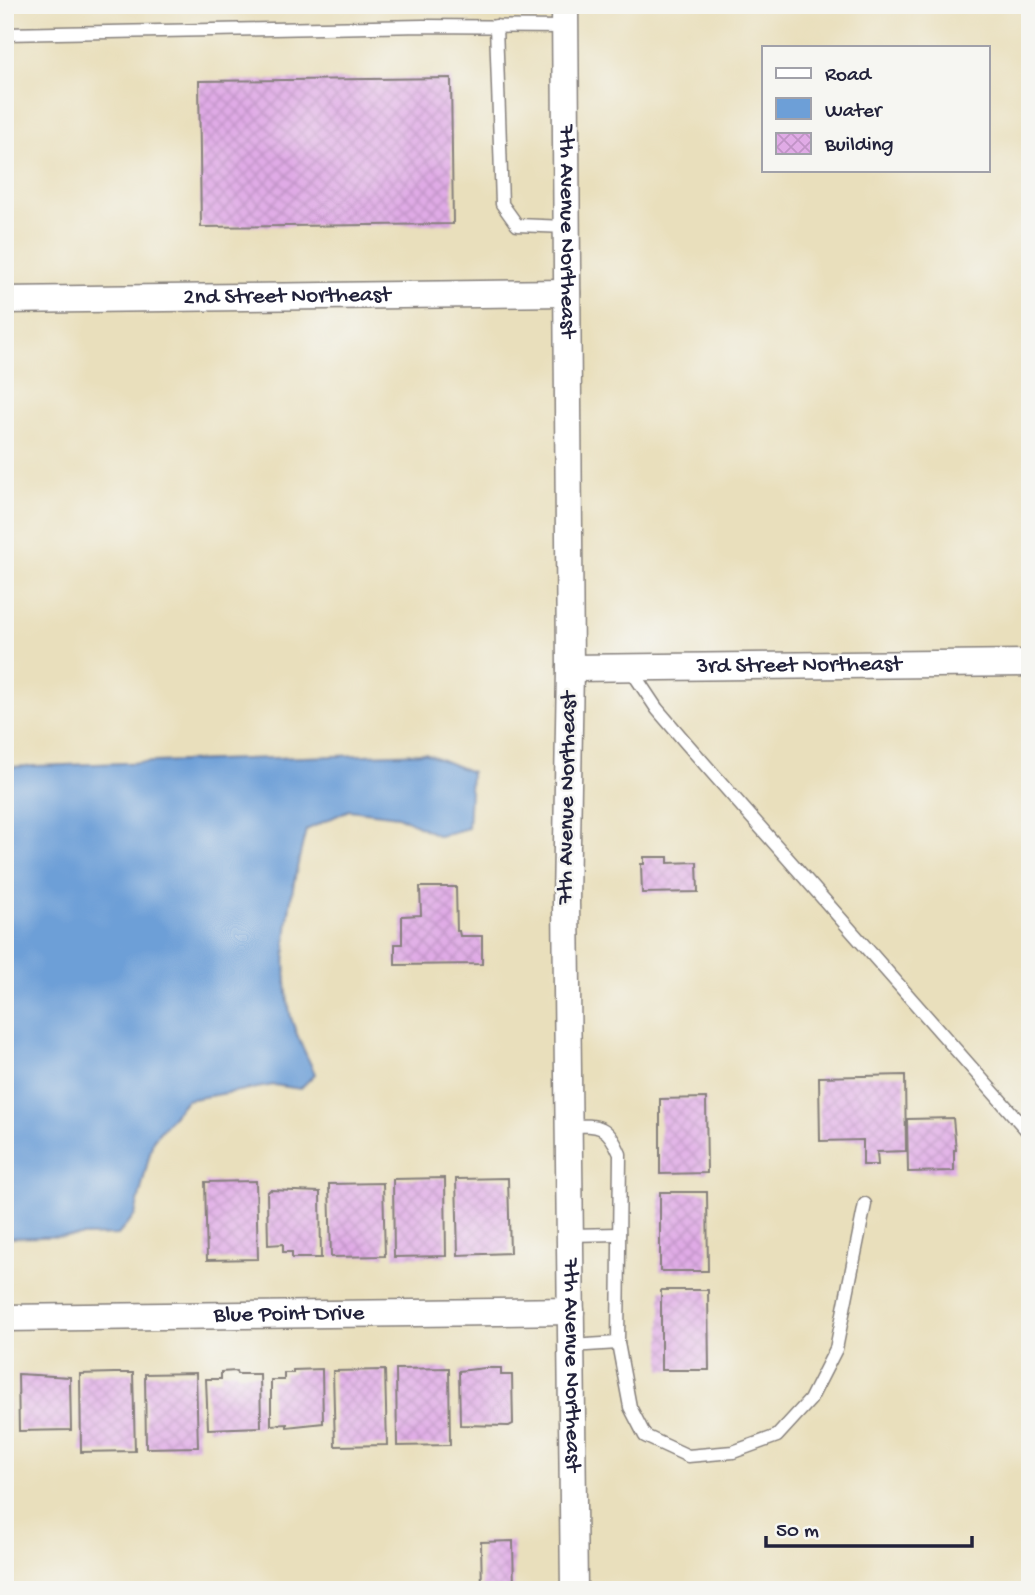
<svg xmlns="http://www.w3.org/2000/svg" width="1035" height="1595" viewBox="0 0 1035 1595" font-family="'Gochi Hand',sans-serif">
<defs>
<pattern id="building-cross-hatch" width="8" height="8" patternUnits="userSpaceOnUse" patternTransform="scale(1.75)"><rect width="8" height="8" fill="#e0abe6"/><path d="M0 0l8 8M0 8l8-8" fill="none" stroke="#c093c6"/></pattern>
</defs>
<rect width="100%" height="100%" fill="#f6f6f2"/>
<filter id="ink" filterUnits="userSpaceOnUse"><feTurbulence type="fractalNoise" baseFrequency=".0143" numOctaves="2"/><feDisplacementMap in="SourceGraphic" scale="14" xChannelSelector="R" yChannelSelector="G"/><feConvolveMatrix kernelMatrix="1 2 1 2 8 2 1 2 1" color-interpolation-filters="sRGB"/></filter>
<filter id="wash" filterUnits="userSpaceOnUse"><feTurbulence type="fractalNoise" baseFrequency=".00686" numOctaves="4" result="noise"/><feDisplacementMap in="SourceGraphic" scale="28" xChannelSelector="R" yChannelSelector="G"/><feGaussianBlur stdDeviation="1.57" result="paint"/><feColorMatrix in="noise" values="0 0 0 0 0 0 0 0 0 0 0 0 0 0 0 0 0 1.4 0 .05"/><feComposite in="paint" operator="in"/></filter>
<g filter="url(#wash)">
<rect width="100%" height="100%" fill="#e9dfbc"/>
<!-- water -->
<path fill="#6d9fd7" stroke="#486089" stroke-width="2" d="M 425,753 L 471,772 L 468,828 L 439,836 L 398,816 L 349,810 L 306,830 C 291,889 278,952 290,1013 C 294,1033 307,1055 315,1074 L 300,1089 L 274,1085 L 186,1100 L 153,1140 L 135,1215 L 118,1235 L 5,1238 L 5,767 Z"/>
<g id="blocks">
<!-- building -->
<g fill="url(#building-cross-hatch)">
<path d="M 451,78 L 453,224 L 201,227 L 199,81 Z"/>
<path d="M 644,857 L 668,857 L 668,863 L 697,862 L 698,892 L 642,893 L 641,864 L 644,864 Z"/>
<path d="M 420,887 L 456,887 L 457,931 L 459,931 L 460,936 L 482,936 L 482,964 L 395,965 L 395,944 L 402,944 L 402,916 L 421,915 Z"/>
<path d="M 905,1075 L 906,1151 L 877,1152 L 878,1165 L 863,1165 L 863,1140 L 820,1141 L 819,1077 Z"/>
<path d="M 706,1098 L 707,1173 L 660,1174 L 660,1099 Z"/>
<path d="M 953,1118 L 956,1150 L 954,1150 L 954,1171 L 908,1172 L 907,1119 Z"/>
<path d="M 445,1178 L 446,1256 L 394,1257 L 393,1179 Z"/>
<path d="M 508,1178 L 510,1253 L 458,1255 L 456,1179 Z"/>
<path d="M 256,1181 L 258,1259 L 207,1260 L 205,1182 Z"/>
<path d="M 383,1183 L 385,1256 L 331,1257 L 329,1184 Z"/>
<path d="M 270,1190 L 320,1192 L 321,1258 L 292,1258 L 292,1252 L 283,1252 L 283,1244 L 268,1245 L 267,1193 Z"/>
<path d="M 660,1192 L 707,1192 L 708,1271 L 660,1271 Z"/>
<path d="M 661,1290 L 708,1290 L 709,1370 L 661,1370 Z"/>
<path d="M 449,1368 L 450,1445 L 397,1446 L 396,1369 Z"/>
<path d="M 485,1368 L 501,1368 L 501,1375 L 512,1375 L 513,1424 L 509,1426 L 460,1425 L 459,1371 Z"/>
<path d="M 322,1369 L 323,1423 L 287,1427 L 287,1424 L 271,1425 L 271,1380 L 284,1380 L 284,1373 L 293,1373 L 293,1370 Z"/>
<path d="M 385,1370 L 387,1445 L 335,1446 L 333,1371 Z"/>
<path d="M 236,1371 L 237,1374 L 260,1374 L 261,1427 L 208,1429 L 206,1379 L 221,1379 L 221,1372 Z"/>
<path d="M 8,1372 L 9,1449 L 5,1449 L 5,1373 Z"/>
<path d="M 114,1373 L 133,1373 L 135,1451 L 81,1452 L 80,1374 Z"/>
<path d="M 196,1373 L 198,1447 L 146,1448 L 145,1374 Z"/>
<path d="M 18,1374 L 70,1377 L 71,1430 L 19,1431 Z"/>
<path d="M 513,1541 L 514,1590 L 482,1590 L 481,1542 Z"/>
</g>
</g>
</g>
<g filter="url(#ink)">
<use href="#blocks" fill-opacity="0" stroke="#86807c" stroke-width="2"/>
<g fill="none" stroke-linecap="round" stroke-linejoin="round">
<defs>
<g id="service">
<path d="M 496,26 L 502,204 L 517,225 L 566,227"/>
<path d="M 5,34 L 423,26 L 565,27"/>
<path d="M 629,667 L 657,709 L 687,744 L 1030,1134"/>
<path d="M 569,1126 C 599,1125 607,1124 620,1154 L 618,1343 L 630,1407 L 645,1436 L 688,1456 L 733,1452 L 777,1436 L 810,1400 L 836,1349 L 865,1204"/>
<path d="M 570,1235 L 619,1234"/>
<path d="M 571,1346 L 618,1343"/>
</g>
<g id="minor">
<path id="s1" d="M 565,5 L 570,668 L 566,902 L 574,1590"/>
<path id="s2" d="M 5,300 L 567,293"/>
<path id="s3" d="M 570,668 L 1030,663"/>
<path id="s4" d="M 5,1318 L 571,1311"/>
</g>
</defs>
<!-- service casing -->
<use href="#service" stroke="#86807c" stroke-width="15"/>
<!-- minor casing -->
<use href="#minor" stroke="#86807c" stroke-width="29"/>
<!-- service -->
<use href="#service" stroke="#fff" stroke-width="12"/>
<!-- minor -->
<use href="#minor" stroke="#fff" stroke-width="26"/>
</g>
</g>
<g text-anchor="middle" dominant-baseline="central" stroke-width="5" stroke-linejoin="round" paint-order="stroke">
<!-- street labels -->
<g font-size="23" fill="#22223b" stroke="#f6f6f2">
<text stroke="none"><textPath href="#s1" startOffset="226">7th Avenue Northeast</textPath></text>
<text stroke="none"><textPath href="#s2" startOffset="282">2nd Street Northeast</textPath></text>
<text stroke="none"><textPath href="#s3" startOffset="229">3rd Street Northeast</textPath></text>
<text transform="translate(568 798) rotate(-89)">7th Avenue Northeast</text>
<text stroke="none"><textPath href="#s4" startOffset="284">Blue Point Drive</textPath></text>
<text stroke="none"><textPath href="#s1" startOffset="1360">7th Avenue Northeast</textPath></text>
</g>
</g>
<!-- margin -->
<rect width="1035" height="1595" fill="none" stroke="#f6f6f2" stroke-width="28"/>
<!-- legend -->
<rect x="762" y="46" width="228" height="126" fill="#f6f6f2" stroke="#a1a1a9" stroke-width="2"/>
<rect x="776" y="68" width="35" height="10" fill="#ffffff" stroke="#a1a1a9" stroke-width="2"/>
<text x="825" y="80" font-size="21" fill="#22223b">Road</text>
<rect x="776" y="98" width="35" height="21" fill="#6d9fd7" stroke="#a1a1a9" stroke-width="2"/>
<text x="825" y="116" font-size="21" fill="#22223b">Water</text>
<rect x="776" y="133" width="35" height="21" fill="url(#building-cross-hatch)" stroke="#a1a1a9" stroke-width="2"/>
<text x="825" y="150" font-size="21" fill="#22223b">Building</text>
<!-- scale -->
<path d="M766 1536v10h206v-10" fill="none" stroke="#22223b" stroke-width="3.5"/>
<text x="776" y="1536" font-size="21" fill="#22223b" stroke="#f6f6f2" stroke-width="5" paint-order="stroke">50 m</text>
</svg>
